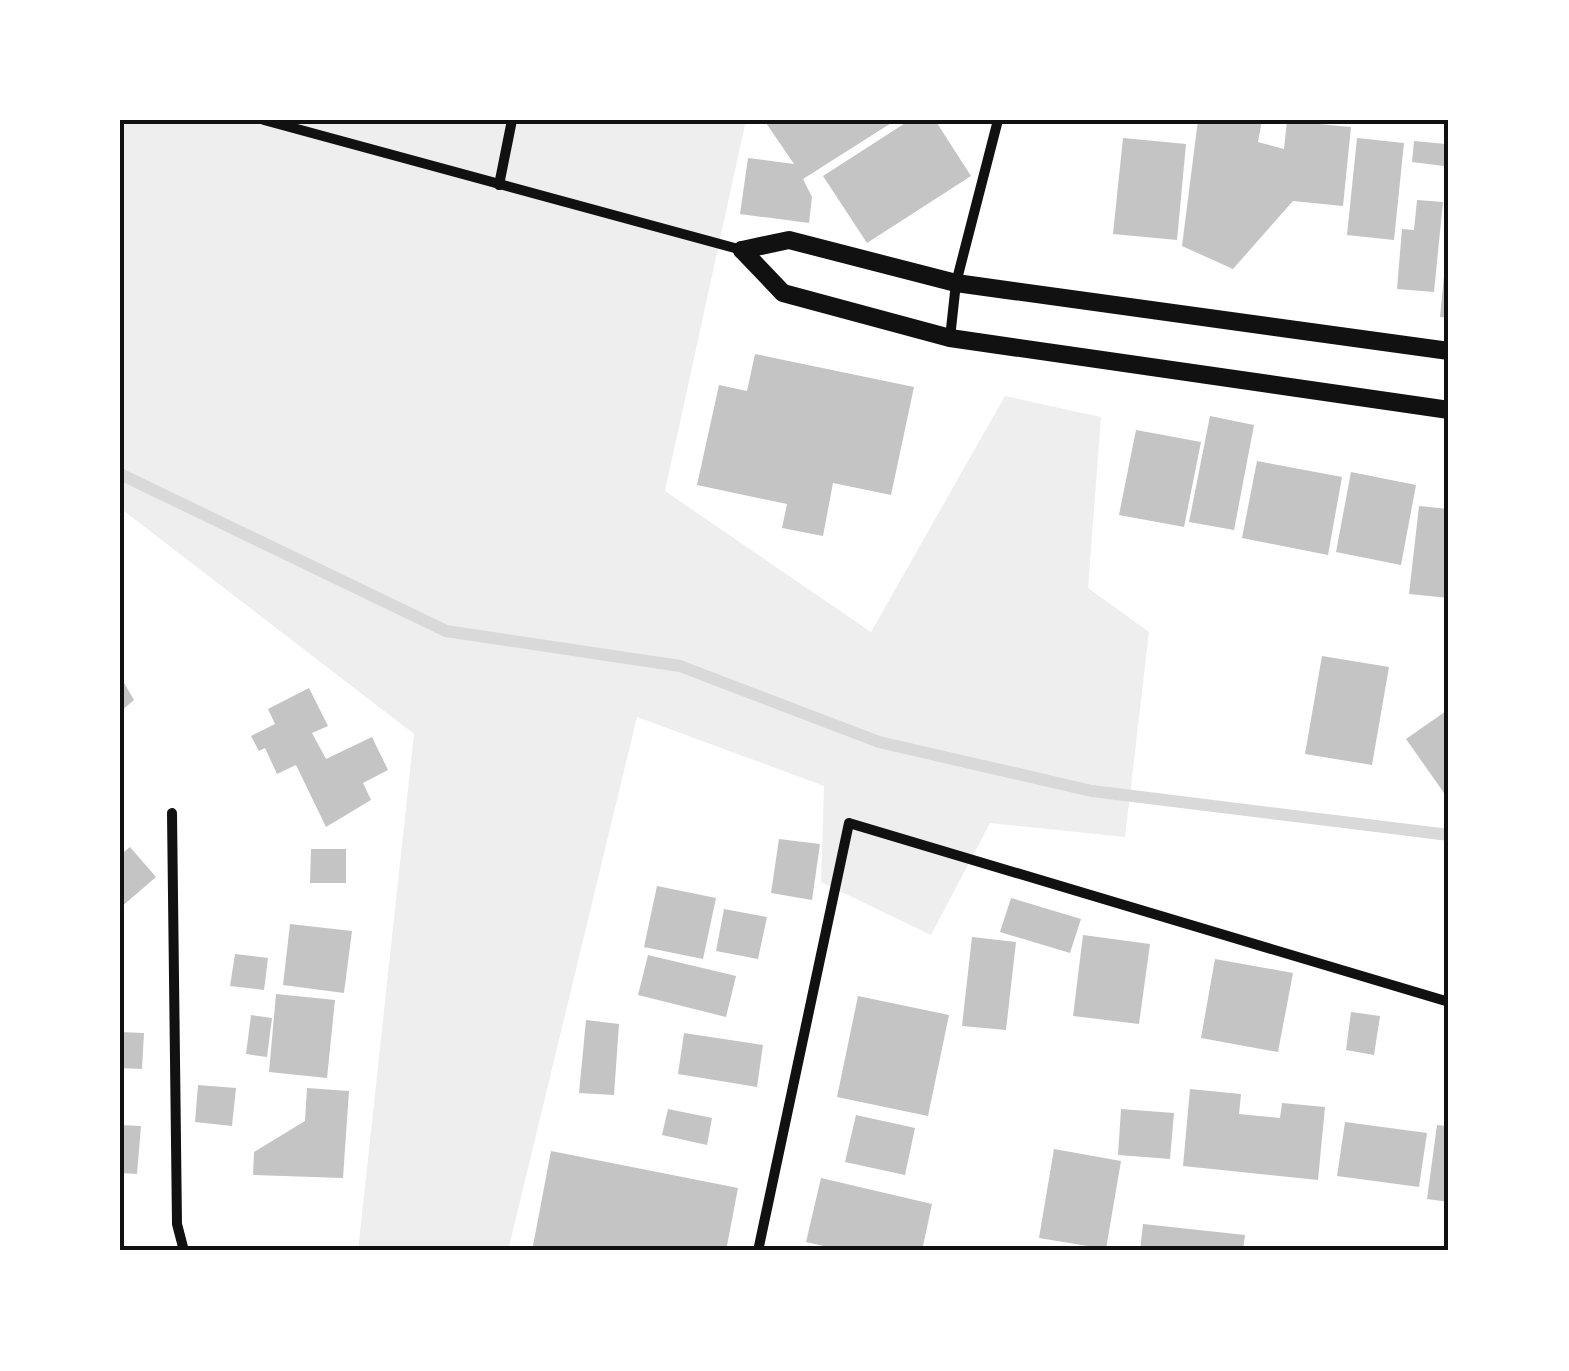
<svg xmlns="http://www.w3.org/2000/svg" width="1569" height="1371" viewBox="0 0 1569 1371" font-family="'PT Serif',serif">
<rect width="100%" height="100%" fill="#fff"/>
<!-- green -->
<path fill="#eee" d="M 120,120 L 746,120 L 665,491 L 871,632 L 1005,396 L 1101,417 L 1088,588 L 1149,632 L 1125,837 L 990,823 L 931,935 L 821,882 L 824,786 L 637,717 L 508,1251 L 358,1251 L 414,734 L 120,508 Z"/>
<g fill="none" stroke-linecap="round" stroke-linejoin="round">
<!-- stream -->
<path stroke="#d9d9d9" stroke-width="12" d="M 120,474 L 446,631 L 680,666 L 879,742 L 1092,791 L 1449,835"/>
</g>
<!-- building -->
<g fill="#c4c4c4">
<path d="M 764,120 L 896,120 L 803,179 L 812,197 L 809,223 L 740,214 L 748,158 L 794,164 Z"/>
<path d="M 910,120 L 935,120 L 971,176 L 867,243 L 823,176 Z"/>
<path d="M 1198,120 L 1262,120 L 1258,142 L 1284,149 L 1287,121 L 1351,127 L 1343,206 L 1293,201 L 1233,269 L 1182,246 Z"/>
<path d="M 1123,138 L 1186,144 L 1177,240 L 1113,234 Z"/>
<path d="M 1357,138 L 1404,143 L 1394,240 L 1347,235 Z"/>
<path d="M 1414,141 L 1446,144 L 1444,166 L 1412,162 Z"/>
<path d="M 1417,200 L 1443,202 L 1434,292 L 1397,289 L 1402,229 L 1414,230 Z"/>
<path d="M 1446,254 L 1449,254 L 1449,318 L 1440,317 Z"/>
<path d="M 755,354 L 914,387 L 891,495 L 833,483 L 823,536 L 782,528 L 787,504 L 697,485 L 719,385 L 747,391 Z"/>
<path d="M 1210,416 L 1254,425 L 1234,530 L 1189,522 Z"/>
<path d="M 1136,430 L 1201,442 L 1184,527 L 1119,515 Z"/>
<path d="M 1257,461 L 1342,477 L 1328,555 L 1242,538 Z"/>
<path d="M 1351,472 L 1416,485 L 1401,565 L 1336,552 Z"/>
<path d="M 1419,506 L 1449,509 L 1449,598 L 1409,594 Z"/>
<path d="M 1322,656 L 1389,667 L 1372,765 L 1305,754 Z"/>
<path d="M 120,676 L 134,700 L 120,712 Z"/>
<path d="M 309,688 L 328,726 L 312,733 L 326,759 L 372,737 L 388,770 L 363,783 L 371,800 L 326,827 L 296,765 L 277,774 L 265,748 L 259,751 L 251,736 L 275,724 L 268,709 Z"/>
<path d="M 1449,709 L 1449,800 L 1406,739 Z"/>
<path d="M 779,839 L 820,844 L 812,900 L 771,893 Z"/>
<path d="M 130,847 L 156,877 L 120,908 L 120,855 Z"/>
<path d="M 311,849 L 346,849 L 346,883 L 310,883 Z"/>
<path d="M 657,886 L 716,898 L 703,959 L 644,947 Z"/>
<path d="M 1011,898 L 1081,919 L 1070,953 L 1000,932 Z"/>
<path d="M 724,909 L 767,917 L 758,959 L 716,951 Z"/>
<path d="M 290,924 L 352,931 L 344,993 L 283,985 Z"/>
<path d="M 1083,935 L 1150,944 L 1139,1024 L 1073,1016 Z"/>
<path d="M 972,937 L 1016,942 L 1006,1030 L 962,1026 Z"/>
<path d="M 235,954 L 268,958 L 264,990 L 230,986 Z"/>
<path d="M 648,955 L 736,976 L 726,1017 L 638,995 Z"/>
<path d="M 1215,959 L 1293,973 L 1278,1052 L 1201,1038 Z"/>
<path d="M 276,994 L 335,1000 L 327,1078 L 269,1072 Z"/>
<path d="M 858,996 L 949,1015 L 928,1116 L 837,1097 Z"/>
<path d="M 1351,1012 L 1380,1016 L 1374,1055 L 1346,1050 Z"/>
<path d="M 251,1015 L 272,1018 L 267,1057 L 246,1054 Z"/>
<path d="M 586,1020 L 619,1024 L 614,1095 L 579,1093 Z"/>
<path d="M 120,1032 L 144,1033 L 142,1069 L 120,1068 Z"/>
<path d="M 684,1033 L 763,1045 L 757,1087 L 678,1074 Z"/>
<path d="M 198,1085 L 236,1088 L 232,1126 L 195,1122 Z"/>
<path d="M 307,1088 L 349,1091 L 343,1178 L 253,1175 L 254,1152 L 305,1121 Z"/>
<path d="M 1190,1089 L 1241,1094 L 1239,1114 L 1280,1118 L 1282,1103 L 1325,1107 L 1318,1180 L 1183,1166 Z"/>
<path d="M 668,1109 L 712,1118 L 707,1145 L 662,1135 Z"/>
<path d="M 1121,1109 L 1174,1113 L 1170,1159 L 1118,1155 Z"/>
<path d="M 856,1115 L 915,1128 L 905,1175 L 845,1162 Z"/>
<path d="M 1345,1122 L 1427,1133 L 1419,1187 L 1337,1176 Z"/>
<path d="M 120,1125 L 141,1126 L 137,1174 L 120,1173 Z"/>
<path d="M 1437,1125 L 1449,1126 L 1449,1202 L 1427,1199 Z"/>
<path d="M 1054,1149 L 1121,1161 L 1106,1249 L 1039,1238 Z"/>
<path d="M 551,1151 L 738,1188 L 726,1251 L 532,1251 Z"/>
<path d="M 821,1178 L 932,1204 L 922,1251 L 846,1251 L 806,1242 Z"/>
<path d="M 1143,1224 L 1245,1235 L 1243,1251 L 1140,1251 Z"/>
</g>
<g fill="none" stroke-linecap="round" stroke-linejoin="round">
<!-- minor -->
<g stroke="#111" stroke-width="10">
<path d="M 264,120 L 742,250"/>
<path d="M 499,185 L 512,120"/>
<path d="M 950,338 L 956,283 L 998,120"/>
<path d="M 172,813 L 177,1224 L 184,1251"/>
<path d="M 758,1251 L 849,823 L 1449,1002"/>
</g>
<!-- tertiary -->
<g stroke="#111" stroke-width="18">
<path d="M 742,250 L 783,293 L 950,338 L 1449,410"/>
<path d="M 742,250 L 789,240 L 956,283 L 1449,351"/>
</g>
</g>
<!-- border -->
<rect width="1569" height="1371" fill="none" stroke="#ffffff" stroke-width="245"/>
<rect x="122" y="122" width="1324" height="1126" fill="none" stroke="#111" stroke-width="4"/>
</svg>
